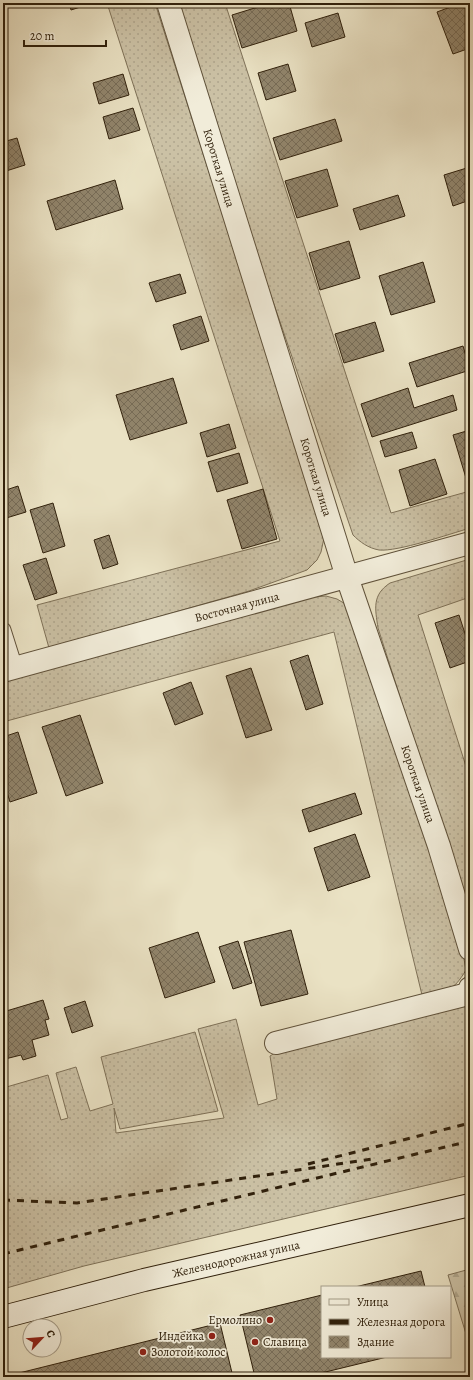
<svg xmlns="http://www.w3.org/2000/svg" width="473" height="1380" viewBox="0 0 473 1380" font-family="Alegreya,serif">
<defs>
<pattern id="grass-dots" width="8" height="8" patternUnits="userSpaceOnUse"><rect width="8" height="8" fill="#cbc1a5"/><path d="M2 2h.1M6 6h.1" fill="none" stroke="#afa68d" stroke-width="1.8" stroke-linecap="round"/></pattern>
<pattern id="forest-firs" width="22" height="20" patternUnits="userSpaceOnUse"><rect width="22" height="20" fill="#cbc1a5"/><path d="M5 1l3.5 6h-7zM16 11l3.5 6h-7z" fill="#afa68d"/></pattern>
<pattern id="building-cross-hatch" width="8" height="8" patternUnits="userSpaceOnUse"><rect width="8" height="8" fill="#91856c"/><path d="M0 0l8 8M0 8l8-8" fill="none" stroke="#776c57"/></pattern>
</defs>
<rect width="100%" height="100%" fill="#eae2c4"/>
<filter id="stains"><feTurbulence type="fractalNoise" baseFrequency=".005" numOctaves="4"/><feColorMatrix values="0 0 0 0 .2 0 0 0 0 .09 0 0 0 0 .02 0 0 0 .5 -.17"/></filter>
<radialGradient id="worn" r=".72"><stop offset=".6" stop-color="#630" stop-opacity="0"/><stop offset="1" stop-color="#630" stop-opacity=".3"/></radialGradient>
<!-- grass -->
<g fill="url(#grass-dots)" stroke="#7e7158">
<path d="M 107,3 L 155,3 L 323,529 L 324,538 L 321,552 L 317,560 L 307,570 L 249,591 L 49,648 L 37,605 L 280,541 Z"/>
<path d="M 178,3 L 225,3 L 391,513 L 470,491 L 470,528 C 450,534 397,552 379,550 C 368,548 360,542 353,535 L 227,167 Z"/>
<path d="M 470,559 L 470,597 L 418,615 L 470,779 L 470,895 L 464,897 L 378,628 C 375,608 372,595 390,583 Z"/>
<path d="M 326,596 L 337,599 L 347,605 L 459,932 L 466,970 C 453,992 446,992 422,995 L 334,632 L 3,722 L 3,682 L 314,597 Z"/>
<path d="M 470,1002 L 470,1175 L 84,1266 L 3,1289 L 3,1088 L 48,1075 L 61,1120 L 68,1118 L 56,1073 L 76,1067 L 90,1111 L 113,1104 L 101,1057 L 195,1032 L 218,1111 L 120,1129 L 114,1108 L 116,1133 L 224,1118 L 198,1029 L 236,1019 L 258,1105 L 277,1099 L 270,1056 L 294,1041 Z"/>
</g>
<!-- forest -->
<path fill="url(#forest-firs)" stroke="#7e7158" d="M 470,1269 L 470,1347 L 448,1275 Z"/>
<!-- building -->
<g fill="url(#building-cross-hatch)" stroke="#31210c">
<path d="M 69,3 L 93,3 L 71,10 Z"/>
<path d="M 271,3 L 289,3 L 297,31 L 242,48 L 232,15 Z"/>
<path d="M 461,3 L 470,3 L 470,48 L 453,54 L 437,12 Z"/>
<path d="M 338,13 L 345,37 L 312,47 L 305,23 Z"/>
<path d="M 288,64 L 296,91 L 266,100 L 258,73 Z"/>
<path d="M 123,74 L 129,95 L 99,104 L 93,83 Z"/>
<path d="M 133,108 L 140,130 L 109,139 L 103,117 Z"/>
<path d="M 335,119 L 342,141 L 280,160 L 273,138 Z"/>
<path d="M 17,138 L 25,165 L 3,172 L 3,142 Z"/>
<path d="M 470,167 L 470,200 L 453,206 L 444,175 Z"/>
<path d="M 327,169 L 338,206 L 297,218 L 285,181 Z"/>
<path d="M 115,180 L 123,209 L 56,230 L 47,201 Z"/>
<path d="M 398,195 L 405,216 L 360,230 L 353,209 Z"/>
<path d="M 349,241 L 360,278 L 320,290 L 309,253 Z"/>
<path d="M 423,262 L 435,302 L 391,315 L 379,276 Z"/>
<path d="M 180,274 L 186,293 L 156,302 L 149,283 Z"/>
<path d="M 201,316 L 209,341 L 181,350 L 173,325 Z"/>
<path d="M 375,322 L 384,351 L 344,363 L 335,334 Z"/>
<path d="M 463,346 L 470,370 L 417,387 L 409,363 Z"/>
<path d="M 173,378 L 187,423 L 130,440 L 116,395 Z"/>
<path d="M 408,388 L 414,408 L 453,395 L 457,410 L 372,437 L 361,404 Z"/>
<path d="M 229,424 L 236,448 L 207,457 L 200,433 Z"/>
<path d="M 470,430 L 470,487 L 469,488 L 453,435 Z"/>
<path d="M 412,432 L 417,448 L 385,457 L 380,441 Z"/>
<path d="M 239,453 L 248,483 L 217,492 L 208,462 Z"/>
<path d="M 435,459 L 447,494 L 410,506 L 399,470 Z"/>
<path d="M 18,486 L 26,512 L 3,519 L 3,491 Z"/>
<path d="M 263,489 L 277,539 L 242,549 L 227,500 Z"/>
<path d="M 53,503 L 65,546 L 43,553 L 30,510 Z"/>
<path d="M 109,535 L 118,564 L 103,569 L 94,540 Z"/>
<path d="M 46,558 L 57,593 L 35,600 L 23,565 Z"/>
<path d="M 459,615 L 470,649 L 470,661 L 450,668 L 435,623 Z"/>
<path d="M 308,655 L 323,704 L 306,710 L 290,661 Z"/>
<path d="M 251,668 L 272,730 L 246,738 L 226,676 Z"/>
<path d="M 191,682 L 203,714 L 175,725 L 163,693 Z"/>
<path d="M 80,715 L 103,783 L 66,796 L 42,727 Z"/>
<path d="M 18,732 L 37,793 L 10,802 L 3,779 L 3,737 Z"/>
<path d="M 355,793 L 362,814 L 309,832 L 302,810 Z"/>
<path d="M 355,834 L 370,877 L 328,891 L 314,848 Z"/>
<path d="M 291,930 L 308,994 L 261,1006 L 244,942 Z"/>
<path d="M 198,932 L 215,982 L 165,998 L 149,948 Z"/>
<path d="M 238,941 L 252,983 L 233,989 L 219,947 Z"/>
<path d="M 43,1000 L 49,1019 L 45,1020 L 49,1035 L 32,1040 L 36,1056 L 23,1060 L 21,1055 L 5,1059 L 3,1053 L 3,1012 Z"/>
<path d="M 85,1001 L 93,1026 L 72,1033 L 64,1008 Z"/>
<path d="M 421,1271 L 425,1287 L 355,1287 Z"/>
<path d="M 322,1295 L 322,1357 L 387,1357 L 305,1377 L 255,1377 L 240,1315 Z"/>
<path d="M 220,1323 L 233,1377 L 3,1377 Z"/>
</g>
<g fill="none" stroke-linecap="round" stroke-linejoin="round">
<defs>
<path id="lane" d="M 3,630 L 15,668"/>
<g id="street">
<path d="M 168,3 L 347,577 L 439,846 L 470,949"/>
<path d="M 3,671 L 470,543"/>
<path d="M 276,1043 L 468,994 L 470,988"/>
</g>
<path id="secondary" d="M 3,1317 L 144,1280 L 470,1205"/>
</defs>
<!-- lane casing -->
<use href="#lane" stroke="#5f513a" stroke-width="17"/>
<!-- street casing -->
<use href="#street" stroke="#5f513a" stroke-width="24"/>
<!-- secondary casing -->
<use href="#secondary" stroke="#31210c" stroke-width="24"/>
<!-- lane -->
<use href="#lane" stroke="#f1ecd9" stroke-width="15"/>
<!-- street -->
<use href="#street" stroke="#f1ecd9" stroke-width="22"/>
<!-- secondary -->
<use href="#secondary" stroke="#f1ecd9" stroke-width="22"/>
<!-- rail -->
<g stroke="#31210c" stroke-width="3" stroke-dasharray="7 7" stroke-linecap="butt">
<path d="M 308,1164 L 470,1123"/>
<path d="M 3,1200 L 77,1203 L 372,1159"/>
<path d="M 3,1254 L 470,1141"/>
</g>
</g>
<!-- markers -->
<g fill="#8f2418" stroke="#f1ecd9" stroke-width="1.5">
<circle cx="270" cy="1320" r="4"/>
<circle cx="212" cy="1336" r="4"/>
<circle cx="255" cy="1342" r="4"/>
<circle cx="143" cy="1352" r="4"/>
</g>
<g text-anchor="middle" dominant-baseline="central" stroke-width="3.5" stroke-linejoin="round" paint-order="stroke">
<!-- street labels -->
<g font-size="12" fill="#31210c" stroke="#f1ecd9">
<text transform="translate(219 168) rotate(73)">Короткая улица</text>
<text transform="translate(316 477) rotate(73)">Короткая улица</text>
<text transform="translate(237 607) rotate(-15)">Восточная улица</text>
<text transform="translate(418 784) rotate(71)">Короткая улица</text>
<text transform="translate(236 1259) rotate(-13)">Железнодорожная улица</text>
</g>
<!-- poi labels -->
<g font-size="12" fill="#31210c" stroke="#f1ecd9" text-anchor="end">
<text x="262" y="1320">Ермолино</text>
<text x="204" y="1336">Индейка</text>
<text x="263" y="1342" text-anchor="start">Славица</text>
<text x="151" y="1352" text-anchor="start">Золотой колос</text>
</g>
</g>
<!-- margin -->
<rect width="473" height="1380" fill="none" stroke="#eae2c4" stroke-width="16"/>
<rect x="4" y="4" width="465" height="1372" fill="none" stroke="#31210c" stroke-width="2"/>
<rect x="8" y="8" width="457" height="1364" fill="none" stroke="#31210c"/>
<!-- legend -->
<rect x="321" y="1286" width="130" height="72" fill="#f1ecd9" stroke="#a49b87"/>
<rect x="329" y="1299" width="20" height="6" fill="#f1ecd9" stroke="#a49b87"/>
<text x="357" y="1306" font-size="12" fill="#31210c">Улица</text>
<rect x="329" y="1319" width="20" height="6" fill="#31210c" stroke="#a49b87"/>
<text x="357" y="1326" font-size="12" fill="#31210c">Железная дорога</text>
<rect x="329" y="1336" width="20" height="12" fill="url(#building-cross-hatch)" stroke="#a49b87"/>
<text x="357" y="1346" font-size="12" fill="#31210c">Здание</text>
<!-- north arrow -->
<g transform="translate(42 1338) rotate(64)"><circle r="19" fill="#f1ecd9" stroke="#a49b87"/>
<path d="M0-3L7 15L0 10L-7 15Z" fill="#8f2418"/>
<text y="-6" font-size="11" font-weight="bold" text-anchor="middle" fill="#31210c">С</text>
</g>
<!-- scale -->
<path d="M24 40v6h82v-6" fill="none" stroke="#31210c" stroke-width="2"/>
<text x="30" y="40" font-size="12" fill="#31210c" stroke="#f1ecd9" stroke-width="3" paint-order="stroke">20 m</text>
<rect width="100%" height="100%" filter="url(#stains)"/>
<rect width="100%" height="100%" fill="url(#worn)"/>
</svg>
